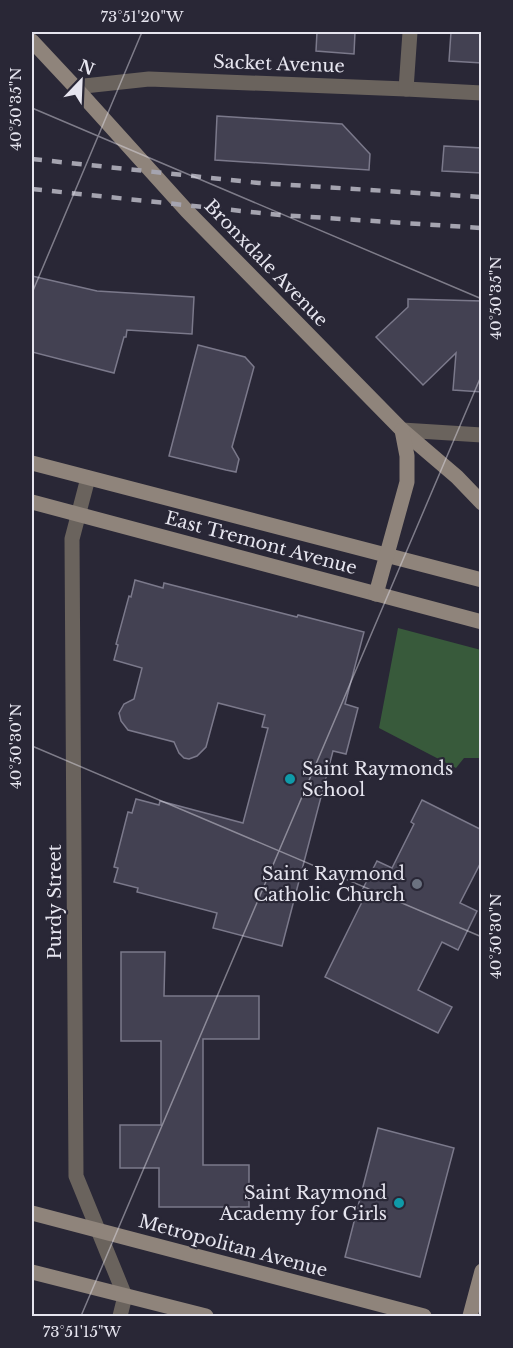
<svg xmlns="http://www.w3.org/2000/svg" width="513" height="1348" viewBox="0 0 513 1348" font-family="'Libre Baskerville',serif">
<rect width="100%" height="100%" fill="#292736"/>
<!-- green -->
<path fill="#385a3b" d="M 398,628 L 481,650 L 481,758 L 464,758 L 456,768 L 379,728 Z"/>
<!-- building -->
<g fill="#434152" stroke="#7b798b" stroke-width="1.5">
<path d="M 317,32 L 355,32 L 354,54 L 316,51 Z"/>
<path d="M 451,32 L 482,32 L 482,63 L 449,61 Z"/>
<path d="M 217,116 L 342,124 L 370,154 L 369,170 L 215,160 Z"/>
<path d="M 444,146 L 482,148 L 482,173 L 442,171 Z"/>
<path d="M 32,276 L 97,291 L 194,297 L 192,334 L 127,330 L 126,337 L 124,337 L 114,373 L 32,352 Z"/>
<path d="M 408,299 L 482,301 L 482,392 L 453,390 L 456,353 L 423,385 L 376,337 L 408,307 Z"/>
<path d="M 198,345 L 245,357 L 254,367 L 232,447 L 239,459 L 236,472 L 226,470 L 169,456 Z"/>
<path d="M 135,580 L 163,588 L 164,583 L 297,617 L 298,615 L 364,632 L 345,704 L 358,708 L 346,754 L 333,751 L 282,946 L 213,928 L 217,913 L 137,892 L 138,888 L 114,882 L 118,868 L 114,867 L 128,812 L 132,813 L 136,799 L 159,805 L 160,801 L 243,823 L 268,728 L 262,727 L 265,715 L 218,703 L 206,747 L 197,756 L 189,759 L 184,758 L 179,753 L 174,742 L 128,730 L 121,721 L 119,713 L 124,704 L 134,699 L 142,668 L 114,660 L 118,645 L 116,644 L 129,596 L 131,597 Z"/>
<path d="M 422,800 L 482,830 L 482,860 L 460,903 L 477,911 L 458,950 L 442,942 L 418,990 L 452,1007 L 438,1033 L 325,977 L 362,902 L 357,900 L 377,861 L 392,868 L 414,824 L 411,822 Z"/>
<path d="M 121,952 L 165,952 L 164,996 L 259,996 L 259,1039 L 203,1039 L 203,1165 L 249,1165 L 249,1207 L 159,1207 L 159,1168 L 120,1168 L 120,1125 L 161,1125 L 161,1041 L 121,1041 Z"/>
<path d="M 378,1128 L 454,1148 L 420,1277 L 345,1257 Z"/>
</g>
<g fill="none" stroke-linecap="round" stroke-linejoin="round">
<!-- street -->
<g stroke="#6a635d" stroke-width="15">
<path d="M 75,87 L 149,79 L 406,89 L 482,93"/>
<path d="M 406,89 L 410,32"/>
<path d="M 402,430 L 482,435"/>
<path d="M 88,478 L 72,539 L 76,1176 L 125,1296 L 120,1316"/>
</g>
<!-- secondary -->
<g stroke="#8f847b" stroke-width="15">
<path d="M 32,41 L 75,87 L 187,211 L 402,430 L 457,477 L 482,503"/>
<path d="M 32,463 L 482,580"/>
<path d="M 32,502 L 482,622"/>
<path d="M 376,594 L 407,482 L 407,456 L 402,430"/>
<path d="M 32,1213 L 424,1316"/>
<path d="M 32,1272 L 206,1316"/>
<path d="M 470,1316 L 482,1271"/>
</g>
<!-- rail -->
<g stroke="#a5a4b0" stroke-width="4.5" stroke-dasharray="10 10" stroke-linecap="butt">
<path d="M 32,159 L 259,183 L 482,197"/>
<path d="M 32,189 L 280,215 L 482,228"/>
</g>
</g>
<!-- ticks -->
<path fill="none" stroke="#e6e5ef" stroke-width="1.5" stroke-opacity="0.45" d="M 32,108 L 482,299M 32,293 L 142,32M 32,746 L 482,937M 81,1316 L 482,374"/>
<!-- markers -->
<g fill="#0f9aa8" stroke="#292736" stroke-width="2">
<circle cx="290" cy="779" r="6"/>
<circle cx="399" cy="1203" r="6"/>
</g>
<circle fill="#6b7280" stroke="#292736" stroke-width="2" cx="417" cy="884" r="6"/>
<g text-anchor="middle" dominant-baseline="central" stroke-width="4.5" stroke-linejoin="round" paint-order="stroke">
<!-- street labels -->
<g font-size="18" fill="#e6e5ef" stroke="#292736">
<text transform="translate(279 64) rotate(2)">Sacket Avenue</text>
<text transform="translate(266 263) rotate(46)">Bronxdale Avenue</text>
<text transform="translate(261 543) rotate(15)">East Tremont Avenue</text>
<text transform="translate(55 902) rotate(-90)">Purdy Street</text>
<text transform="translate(233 1246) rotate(15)">Metropolitan Avenue</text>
</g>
<!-- poi labels -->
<g font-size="18" fill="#e6e5ef" stroke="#292736" text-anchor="end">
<text x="302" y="769" text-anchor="start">Saint Raymonds<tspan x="302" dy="21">School</tspan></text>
<text x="405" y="874">Saint Raymond<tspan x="405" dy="21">Catholic Church</tspan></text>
<text x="387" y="1193">Saint Raymond<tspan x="387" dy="21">Academy for Girls</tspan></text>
</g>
</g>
<!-- border -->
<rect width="513" height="1348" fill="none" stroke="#292736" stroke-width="66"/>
<!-- north arrow -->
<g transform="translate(81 81) rotate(23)" stroke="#292736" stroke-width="4.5" paint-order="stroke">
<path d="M0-4.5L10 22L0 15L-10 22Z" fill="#e6e5ef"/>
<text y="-9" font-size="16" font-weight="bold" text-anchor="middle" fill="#e6e5ef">N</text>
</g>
<rect x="33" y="33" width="447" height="1282" fill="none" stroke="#e6e5ef" stroke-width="2"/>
<g font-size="15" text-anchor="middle" fill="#e6e5ef">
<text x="142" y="22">73°51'20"W</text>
<text transform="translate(16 109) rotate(-90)" y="5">40°50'35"N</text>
<text transform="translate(496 298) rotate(-90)" y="5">40°50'35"N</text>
<text transform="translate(16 746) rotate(-90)" y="5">40°50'30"N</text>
<text transform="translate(496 936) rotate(-90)" y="5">40°50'30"N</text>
<text x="82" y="1337">73°51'15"W</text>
</g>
</svg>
